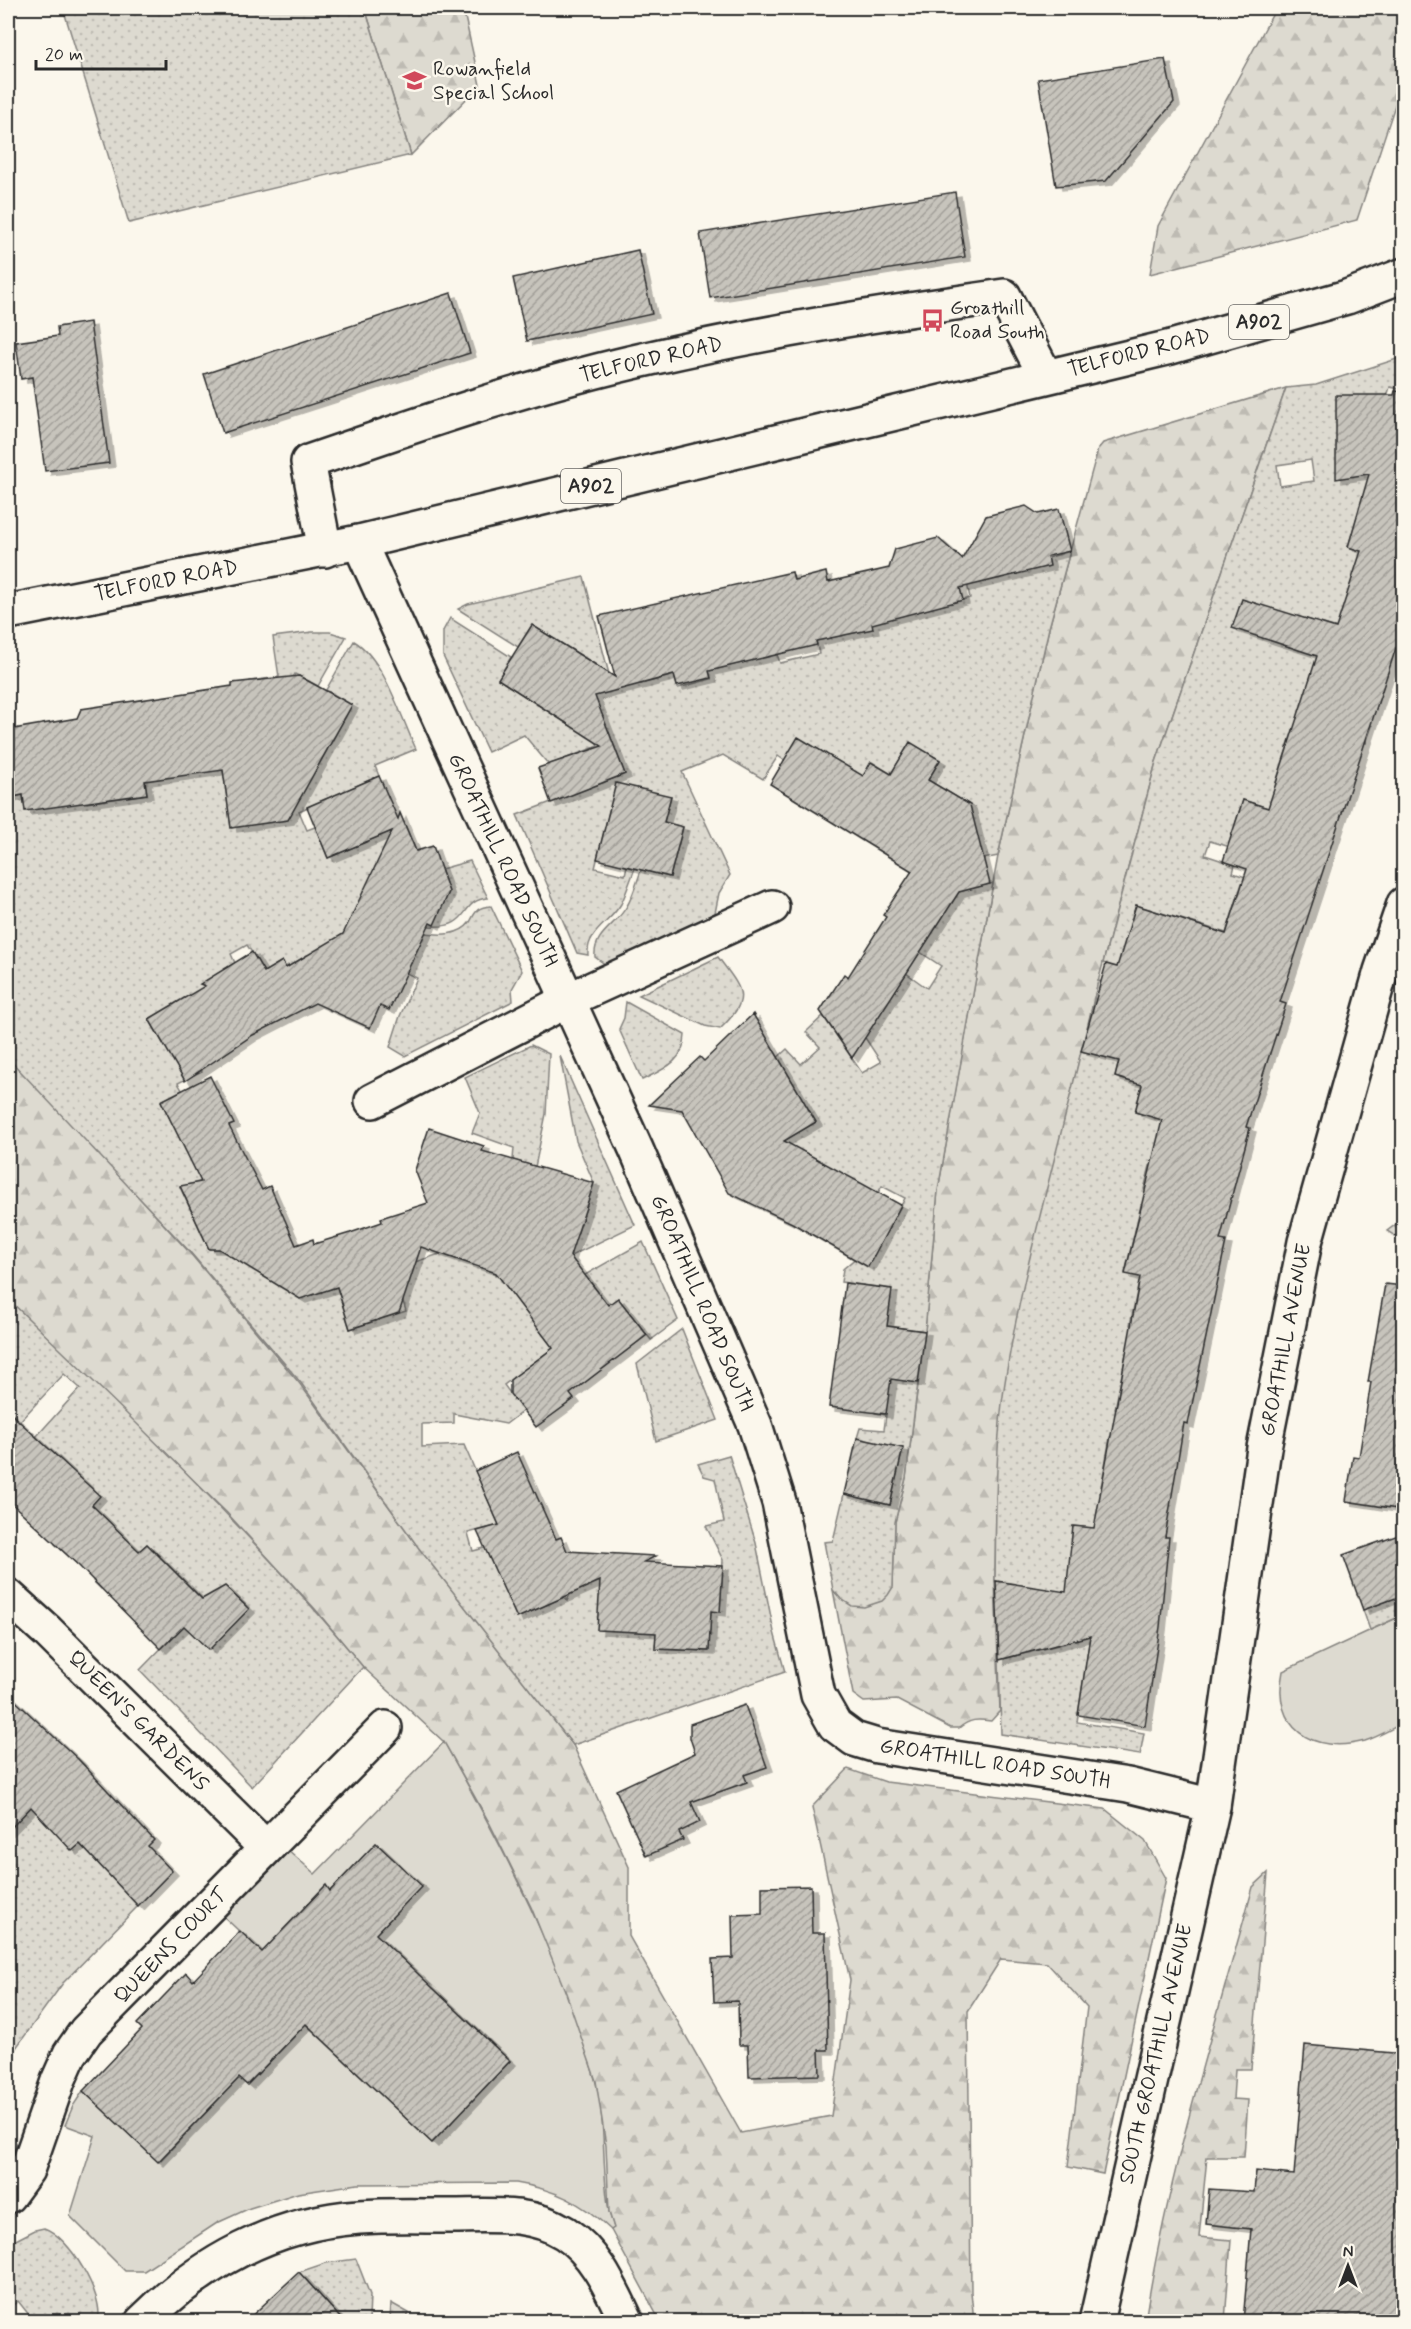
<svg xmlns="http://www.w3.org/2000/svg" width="1411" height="2329" viewBox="0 0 1411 2329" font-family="Mynerve,sans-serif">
<defs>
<pattern id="forest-firs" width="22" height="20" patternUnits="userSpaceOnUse" patternTransform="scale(1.5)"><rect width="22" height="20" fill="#dddad0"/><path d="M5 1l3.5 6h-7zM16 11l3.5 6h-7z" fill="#bebbb3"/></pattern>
<pattern id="garden-dots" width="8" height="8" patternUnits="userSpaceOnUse" patternTransform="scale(1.5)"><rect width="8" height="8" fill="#dddad0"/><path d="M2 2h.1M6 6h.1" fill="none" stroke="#bebbb3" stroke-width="1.8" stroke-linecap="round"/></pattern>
<pattern id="building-hatch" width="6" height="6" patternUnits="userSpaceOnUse" patternTransform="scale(1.5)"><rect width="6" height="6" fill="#c7c4bc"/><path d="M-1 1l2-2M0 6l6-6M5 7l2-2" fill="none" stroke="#a29f99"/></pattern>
<filter id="shadow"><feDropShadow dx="6" dy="4" stdDeviation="0" flood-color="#0004"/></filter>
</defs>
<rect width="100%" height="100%" fill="#fbf7ec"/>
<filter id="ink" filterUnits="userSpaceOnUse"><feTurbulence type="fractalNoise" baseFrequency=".0167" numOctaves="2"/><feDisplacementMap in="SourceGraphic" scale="12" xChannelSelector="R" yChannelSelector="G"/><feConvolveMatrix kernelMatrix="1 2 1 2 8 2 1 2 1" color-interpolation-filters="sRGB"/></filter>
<g filter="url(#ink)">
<!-- green -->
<g fill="#dddad0" stroke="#84827e" stroke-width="1.5">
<path d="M 1403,1615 L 1403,1723 C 1391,1729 1378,1737 1365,1741 C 1312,1755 1271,1728 1283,1671 Z"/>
<path d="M 444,1742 C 504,1849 562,1960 595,2079 C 607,2122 601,2168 609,2211 C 610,2217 613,2222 614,2228 L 611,2230 C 583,2203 554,2189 516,2183 L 358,2184 L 298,2193 L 250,2208 L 217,2223 L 144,2271 L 125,2271 L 70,2216 L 95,2136 L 65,2125 L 73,2106 L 83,2091 L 159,2162 L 239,2078 L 247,2085 L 295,2036 L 297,2016 L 432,2143 L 510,2061 L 462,2015 L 457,2020 L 368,1942 L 421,1886 L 376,1843 L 330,1891 L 325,1886 L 282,1931 L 271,1961 L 222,1915 L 286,1848 L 315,1874 Z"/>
</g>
<!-- forest -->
<g fill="url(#forest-firs)" stroke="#84827e" stroke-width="1.5">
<path d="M 365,8 L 463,8 L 480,85 L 411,155 Z"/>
<path d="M 1276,8 L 1403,8 L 1403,81 L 1357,220 L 1150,274 L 1158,226 Z"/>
<path d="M 1286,388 L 1156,762 L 1097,986 L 1033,1253 L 996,1497 L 995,1581 L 1000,1711 L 991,1721 C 977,1719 970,1719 959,1728 L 950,1728 L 897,1700 L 864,1702 L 853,1694 L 833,1590 L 841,1599 L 893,1587 L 895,1522 L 906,1478 L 925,1331 L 938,1190 L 957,1082 L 998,856 L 1049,628 L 1098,449 L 1103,443 Z"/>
<path d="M 8,1059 L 32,1081 L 189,1252 L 300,1384 L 416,1544 L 573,1745 L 629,1867 L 629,1936 L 741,2133 L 831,2116 L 850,1980 L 812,1807 L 848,1769 L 886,1782 L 1105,1809 L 1145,1841 L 1166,1878 L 1103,2174 L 1068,2167 L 1087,2007 L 1047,1963 L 1001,1959 L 968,2011 L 971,2292 L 974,2321 L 660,2321 L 611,2230 L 614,2228 L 609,2212 L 606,2146 L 596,2081 L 566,1993 L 531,1907 L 490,1824 L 444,1742 L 363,1667 L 315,1609 L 227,1513 L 8,1299 Z"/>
<path d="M 1268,1873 L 1251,2069 L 1235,2069 L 1233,2099 L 1248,2100 L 1244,2157 L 1207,2157 L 1199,2237 L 1231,2240 L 1225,2321 L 1145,2321 C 1168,2174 1213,2031 1253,1887 Z"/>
</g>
<!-- garden -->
<g fill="url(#garden-dots)" stroke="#84827e" stroke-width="1.5" fill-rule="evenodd">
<path d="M 63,8 L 365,8 L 411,155 L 129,223 Z"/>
<path d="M 1403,357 L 1403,390 L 1390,387 L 1378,426 L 1403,434 L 1365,490 L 1348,547 L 1399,562 L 1355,633 L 1292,615 L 1293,635 L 1289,647 L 1383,663 L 1302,704 L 1372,726 L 1366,743 L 1357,740 L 1354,750 L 1293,730 L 1276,782 L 1318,796 L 1328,827 L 1243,800 L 1235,825 L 1240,850 L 1210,841 L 1205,855 L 1235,865 L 1233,873 L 1306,896 L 1242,883 L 1226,933 L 1136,905 L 1130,924 L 1191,944 L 1089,1022 L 1098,981 L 1114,985 L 1118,968 L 1103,963 L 1156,762 L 1286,388 L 1316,385 ZM 1311,460 L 1314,481 L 1280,486 L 1277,465 Z"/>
<path d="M 1070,551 L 1049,628 L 998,856 L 983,859 L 968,804 L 928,780 L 940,760 L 910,743 L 891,774 L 872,762 L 863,776 L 784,760 L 778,756 L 763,779 L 723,755 L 682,772 L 730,875 L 719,893 L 715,913 L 606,965 L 595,957 C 593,933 617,925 627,906 C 634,894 638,878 643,865 L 651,867 L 650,872 L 670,877 L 683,827 L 664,822 L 671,796 L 610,808 L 595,868 L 625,875 L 628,861 L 637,864 C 631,877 627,892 621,904 C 610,923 586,932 588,955 L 577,953 L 517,815 L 625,774 L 609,733 L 595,737 L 598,746 L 549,765 L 524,735 L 488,752 L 443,656 L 443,631 L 450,618 L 511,657 L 498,679 L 569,725 L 595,664 L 532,625 L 518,647 L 458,609 L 468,604 L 584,577 L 610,678 L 638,671 L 641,684 L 674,675 L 678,688 L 711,679 L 709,671 L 777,654 L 780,663 L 819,654 L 816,641 L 873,629 L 872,623 L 970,598 L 967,583 Z"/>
<path d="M 312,632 L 330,632 L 346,637 L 318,686 L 295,674 L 255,744 L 317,768 L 352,705 L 326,690 L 354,641 C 384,659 401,717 416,749 L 375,766 L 379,776 L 299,811 L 307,830 L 315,827 L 328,858 L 405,825 L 416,851 L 389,859 L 330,1010 L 307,955 L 286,968 L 282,961 L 247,982 L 258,962 L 247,945 L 231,954 L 235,963 L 201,984 L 228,994 L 184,998 L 149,1019 L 165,1047 L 182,1037 L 202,1071 L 178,1083 L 182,1090 L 161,1101 L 202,1181 L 180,1187 L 209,1249 L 239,1250 L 304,1297 L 337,1287 L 350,1329 L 406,1311 L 393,1269 L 446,1252 L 578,1232 L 594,1183 L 576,1141 L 560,1056 L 635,1225 L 525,1278 L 518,1301 L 553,1348 L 504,1385 L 523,1411 L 506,1424 L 454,1414 L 454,1423 L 422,1424 L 422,1447 L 464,1445 L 499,1525 L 468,1533 L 473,1551 L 507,1542 L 507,1596 L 517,1618 L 564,1597 L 567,1601 L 588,1553 L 656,1633 L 655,1649 L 708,1651 L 711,1611 L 720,1612 L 723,1560 L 706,1526 L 724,1522 L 715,1479 L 704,1476 L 698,1464 L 729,1455 L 756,1543 L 774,1632 L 785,1672 L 573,1745 L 418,1547 L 301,1383 L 190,1252 L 8,1058 L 8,798 L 23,795 L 25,811 L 69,803 L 83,779 L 87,803 L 147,794 L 139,737 L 223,770 L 231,828 L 251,825 L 250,681 L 279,677 L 273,637 Z"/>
<path d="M 470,861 L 488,898 C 458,900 473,930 428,926 L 429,923 L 434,924 L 449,892 L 441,869 Z"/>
<path d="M 993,883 L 938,1190 L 925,1331 L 887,1326 L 891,1289 L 841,1282 L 843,1269 L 888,1230 L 905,1198 L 882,1186 L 870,1207 L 765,1151 L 816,1122 L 704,1125 L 787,1049 L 801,1064 L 820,1047 L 806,1032 L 823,1016 L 862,1073 L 881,1062 L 856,1024 L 906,973 L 927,988 L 941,966 L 920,952 L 911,903 Z"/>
<path d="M 491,906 L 522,971 L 512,989 L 513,1001 L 405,1056 L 390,1047 L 400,1016 L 417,978 L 406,973 L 425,933 C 440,935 460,936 470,922 C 476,911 477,907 491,906 Z"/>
<path d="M 718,957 C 742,990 753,997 720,1029 L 705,1026 L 639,995 Z"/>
<path d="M 626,1002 L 685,1035 C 684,1062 664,1069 642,1080 L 619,1029 L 624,1018 Z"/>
<path d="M 531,1045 L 549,1054 L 546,1114 L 535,1167 L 513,1160 L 514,1148 L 472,1133 L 480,1113 L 465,1077 Z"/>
<path d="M 1081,1051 L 1119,1061 L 1115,1077 L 1135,1083 L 1140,1067 L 1146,1069 L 1135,1112 L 1186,1126 L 1174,1172 L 1150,1166 L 1144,1189 L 1168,1196 L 1201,1218 L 1141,1205 L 1125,1273 L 1140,1277 L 1130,1325 L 1205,1341 L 1126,1354 L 1115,1409 L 1138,1414 L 1173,1447 L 1110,1437 L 1100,1493 L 1170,1506 L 1103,1529 L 1073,1526 L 1070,1557 L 1092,1561 L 1149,1607 L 995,1581 C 996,1522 995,1462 1002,1403 C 1018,1284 1054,1168 1081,1051 Z"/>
<path d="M 1403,1219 L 1403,1241 L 1387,1231 Z"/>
<path d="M 643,1242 L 678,1320 L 651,1340 L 618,1298 L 602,1311 L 603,1299 L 589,1280 L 578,1279 Z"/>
<path d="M 8,1299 C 131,1417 255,1535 363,1667 L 252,1787 L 140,1670 L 186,1623 L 246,1606 L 226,1587 L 206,1603 L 147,1544 L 101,1589 L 93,1581 L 130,1543 L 114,1527 L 77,1564 L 55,1544 L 99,1496 L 36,1437 L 80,1388 L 64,1374 L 18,1423 L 8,1414 Z"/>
<path d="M 682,1329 L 718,1420 L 656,1441 L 637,1364 Z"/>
<path d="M 880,1377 L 918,1383 L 906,1478 L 895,1522 L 893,1587 L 888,1595 L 882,1601 L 864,1607 L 852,1606 L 841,1599 L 833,1590 L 824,1542 L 833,1541 L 844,1494 L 890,1505 L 903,1448 L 857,1438 L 860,1428 L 884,1430 L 886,1415 L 875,1413 Z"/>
<path d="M 1403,1595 L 1403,1615 L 1370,1630 L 1363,1610 Z"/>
<path d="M 1093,1618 L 1077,1722 L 1144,1733 L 1140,1755 L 1001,1734 L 999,1660 L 1066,1643 Z"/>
<path d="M 78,1759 L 85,1766 L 44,1805 L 72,1850 L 80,1844 L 138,1906 L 63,1983 L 8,2059 L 8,1831 Z"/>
<path d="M 44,2228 C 69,2236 105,2296 98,2321 L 34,2321 L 18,2301 L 8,2309 L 8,2244 L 35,2230 Z"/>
<path d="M 356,2259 L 370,2295 L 369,2321 L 327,2321 L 336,2313 L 299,2272 L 326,2263 Z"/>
<path d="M 391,2303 L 409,2313 L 405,2321 L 390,2321 Z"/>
</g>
<!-- building -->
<g fill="url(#building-hatch)" stroke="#2b2b2b" stroke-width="1.5" filter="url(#shadow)">
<path d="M 1165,59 L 1174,102 L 1106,181 L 1056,186 L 1038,79 Z"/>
<path d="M 955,192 L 965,257 L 710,298 L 700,233 Z"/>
<path d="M 638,250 L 652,314 L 527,341 L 513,278 Z"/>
<path d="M 451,293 L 470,353 L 223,433 L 204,374 Z"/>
<path d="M 90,322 L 109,463 L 45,471 L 32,377 L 21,379 L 16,342 L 58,336 L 57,327 Z"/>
<path d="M 1395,391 L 1404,392 L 1404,650 L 1396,648 L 1280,1002 L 1286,1004 L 1246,1127 L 1250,1128 L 1220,1240 L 1226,1241 L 1188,1424 L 1184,1423 L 1165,1537 L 1169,1537 L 1160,1627 L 1145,1726 L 1078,1715 L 1090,1636 L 999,1660 L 996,1581 L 1066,1592 L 1073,1526 L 1094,1528 L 1140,1277 L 1125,1274 L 1162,1120 L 1135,1112 L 1142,1085 L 1115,1077 L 1119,1061 L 1081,1051 L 1106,964 L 1117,967 L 1136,905 L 1226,934 L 1247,869 L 1223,861 L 1243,800 L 1268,808 L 1317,656 L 1232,628 L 1242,599 L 1336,628 L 1361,551 L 1348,547 L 1369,474 L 1336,479 L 1336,395 L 1394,395 Z"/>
<path d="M 1026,506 L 1038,514 L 1059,509 L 1070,551 L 1048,556 L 1050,566 L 960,588 L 963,600 L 872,624 L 873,629 L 816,641 L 817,645 L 709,671 L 711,678 L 677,686 L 674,675 L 595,696 L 625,774 L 551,803 L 538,768 L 602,746 L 498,679 L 532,625 L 615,677 L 599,616 L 792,572 L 794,580 L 826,572 L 828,582 L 889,568 L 895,549 L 938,538 L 962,559 L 986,516 Z"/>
<path d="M 299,676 L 352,705 L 288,820 L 231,828 L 223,770 L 145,781 L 147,794 L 25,811 L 23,795 L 8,798 L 8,730 L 77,718 L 81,709 L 232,686 L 232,683 Z"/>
<path d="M 798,737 L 863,776 L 871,762 L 891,774 L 910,742 L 940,760 L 928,780 L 970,805 L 990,884 L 959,892 L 852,1058 L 820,1011 L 844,974 L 848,977 L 886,917 L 883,915 L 912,871 L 770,784 Z"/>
<path d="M 379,776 L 398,819 L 400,813 L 416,851 L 433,846 L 449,892 L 434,925 L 430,923 L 389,1010 L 380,1006 L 370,1028 L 315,1003 L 253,1035 L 185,1081 L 149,1019 L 205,986 L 200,984 L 252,952 L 264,972 L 282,961 L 286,968 L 343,934 L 392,831 L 328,858 L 307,807 Z"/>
<path d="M 616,783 L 671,796 L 664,822 L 683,827 L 670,877 L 597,859 Z"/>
<path d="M 753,1014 L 816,1122 L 784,1141 L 901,1205 L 868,1267 L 792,1223 L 729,1193 L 682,1110 L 649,1105 L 700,1057 L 704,1061 Z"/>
<path d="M 210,1076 L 234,1124 L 229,1126 L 262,1190 L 270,1186 L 296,1245 L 313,1239 L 314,1244 L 350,1233 L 382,1222 L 381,1218 L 428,1203 L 415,1170 L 429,1128 L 484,1146 L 482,1151 L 594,1183 L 570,1256 L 608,1305 L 618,1298 L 647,1335 L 570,1394 L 574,1399 L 536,1427 L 510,1394 L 510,1380 L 553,1348 L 496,1273 L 421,1247 L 399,1313 L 350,1329 L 337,1287 L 300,1299 L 219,1249 L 209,1249 L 180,1186 L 201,1182 L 161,1101 Z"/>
<path d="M 845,1283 L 892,1289 L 887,1326 L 925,1331 L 918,1383 L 891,1379 L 886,1414 L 829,1407 Z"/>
<path d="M 1385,1284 L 1404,1286 L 1404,1510 L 1346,1501 L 1353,1456 L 1359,1457 L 1371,1382 L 1368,1382 Z"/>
<path d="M 8,1411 L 100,1496 L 92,1505 L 139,1551 L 147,1544 L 202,1599 L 225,1586 L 249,1609 L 209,1650 L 184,1626 L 161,1649 L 79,1566 L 8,1500 Z"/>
<path d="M 857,1438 L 903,1448 L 890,1505 L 844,1494 Z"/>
<path d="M 517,1452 L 556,1539 L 561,1537 L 567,1551 L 656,1556 L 644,1562 L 723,1566 L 720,1612 L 711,1611 L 709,1651 L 655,1649 L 656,1633 L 597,1630 L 600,1581 L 517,1618 L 477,1531 L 499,1525 L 475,1471 Z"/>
<path d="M 1404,1533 L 1404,1595 L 1363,1610 L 1343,1555 Z"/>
<path d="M 8,1694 L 78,1759 L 154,1840 L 148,1846 L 172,1871 L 138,1906 L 80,1844 L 72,1851 L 31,1807 L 8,1831 Z"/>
<path d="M 745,1705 L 767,1767 L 744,1775 L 747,1782 L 691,1802 L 700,1822 L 679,1832 L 683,1840 L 646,1856 L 616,1790 L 695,1753 L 690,1738 L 690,1724 Z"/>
<path d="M 376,1843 L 422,1886 L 376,1934 L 510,2061 L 432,2143 L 306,2024 L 247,2085 L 239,2078 L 158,2162 L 83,2091 L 142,2029 L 137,2024 L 186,1973 L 193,1981 L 240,1931 L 262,1952 L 326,1885 L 330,1891 Z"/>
<path d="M 811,1886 L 812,1933 L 825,1933 L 828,2050 L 819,2050 L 820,2075 L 749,2077 L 748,2045 L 739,2045 L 738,2001 L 714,2002 L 712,1959 L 733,1958 L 732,1915 L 762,1914 L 762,1887 Z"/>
<path d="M 1305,2045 L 1404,2054 L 1404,2322 L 1243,2322 L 1251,2229 L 1206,2224 L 1209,2189 L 1254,2192 L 1256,2171 L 1294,2175 Z"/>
<path d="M 299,2272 L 344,2322 L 245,2322 Z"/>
</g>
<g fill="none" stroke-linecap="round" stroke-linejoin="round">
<defs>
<g id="street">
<path d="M 359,542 L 636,1149 L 755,1425 L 779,1502 L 818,1695 L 835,1725 L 854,1739 L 877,1746 L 1128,1785 L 1213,1806"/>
<path d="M 325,550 L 308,462 C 421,423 534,384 651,358 C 768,331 885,313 1004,296 L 1045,375"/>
<path d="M 372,1101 L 568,1000 L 772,907"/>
<path d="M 8,1596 L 47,1631 L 266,1848"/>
<path d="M 8,2196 L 27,2170 L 58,2081 L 70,2054 L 86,2031 L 385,1728"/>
<path d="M 142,2322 C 201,2263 274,2223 359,2217 C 389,2215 420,2216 450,2216 C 490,2216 530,2211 565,2233 C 597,2254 611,2289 627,2322"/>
</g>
<path id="secondary" d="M 1096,2322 L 1213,1806 L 1264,1448 L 1305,1242 L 1381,971 L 1404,904"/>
<path id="primary" d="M 8,612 L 359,542 L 1171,347 L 1347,297 L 1404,275"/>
</defs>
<!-- street casing -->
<use href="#street" stroke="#2b2b2b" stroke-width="38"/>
<!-- secondary casing -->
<use href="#secondary" stroke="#2b2b2b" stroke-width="38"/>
<!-- primary casing -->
<use href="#primary" stroke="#2b2b2b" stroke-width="38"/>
<!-- street -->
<use href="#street" stroke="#fbf7ec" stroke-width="33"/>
<!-- secondary -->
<use href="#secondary" stroke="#fbf7ec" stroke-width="33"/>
<!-- primary -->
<use href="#primary" stroke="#fbf7ec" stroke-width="33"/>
</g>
</g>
<!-- icons -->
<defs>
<symbol id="school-bare" viewBox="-9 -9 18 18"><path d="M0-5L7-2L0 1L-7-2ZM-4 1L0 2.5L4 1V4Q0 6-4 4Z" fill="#d1495b" stroke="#fbf7ec" stroke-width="2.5" paint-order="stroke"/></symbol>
<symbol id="bus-bare" viewBox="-9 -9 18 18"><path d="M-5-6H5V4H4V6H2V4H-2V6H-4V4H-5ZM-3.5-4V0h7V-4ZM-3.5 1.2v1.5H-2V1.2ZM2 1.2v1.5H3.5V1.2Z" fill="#d1495b" stroke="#fbf7ec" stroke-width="2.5" paint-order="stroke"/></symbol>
</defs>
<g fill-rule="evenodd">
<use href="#school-bare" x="398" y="64" width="33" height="33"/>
<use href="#bus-bare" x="916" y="304" width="33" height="33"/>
</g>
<g text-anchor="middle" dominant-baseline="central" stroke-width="5" stroke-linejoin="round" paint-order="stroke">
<!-- shield labels -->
<g fill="#fbf7ec" stroke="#696865" stroke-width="1.5">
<rect x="1229" y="305" width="60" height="34" rx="4.5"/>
<rect x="561" y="469" width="60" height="34" rx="4.5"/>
</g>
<g font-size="20" font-weight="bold" fill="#2b2b2b">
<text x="1259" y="322">A902</text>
<text x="591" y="486">A902</text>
</g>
<!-- poi labels -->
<g font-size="21" fill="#2b2b2b" stroke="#fbf7ec" text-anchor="start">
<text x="433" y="69">Rowanfield<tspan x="433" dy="24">Special School</tspan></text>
<text x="950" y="308">Groathill<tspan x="950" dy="24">Road South</tspan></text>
</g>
<!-- street labels -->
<g font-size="21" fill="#2b2b2b" stroke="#fbf7ec">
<text transform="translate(1139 353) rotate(-14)">TELFORD ROAD</text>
<text transform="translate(651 360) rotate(-13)">TELFORD ROAD</text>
<text transform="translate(166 581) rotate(-11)">TELFORD ROAD</text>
<text transform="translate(503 860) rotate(65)">GROATHILL ROAD SOUTH</text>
<text transform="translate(702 1303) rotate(67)">GROATHILL ROAD SOUTH</text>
<text transform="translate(1286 1340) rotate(-79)">GROATHILL AVENUE</text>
<text transform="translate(138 1721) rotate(45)">QUEEN'S GARDENS</text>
<text transform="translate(995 1764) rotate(9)">GROATHILL ROAD SOUTH</text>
<text transform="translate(171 1946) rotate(-46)">QUEENS COURT</text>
<text transform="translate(1156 2054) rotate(-77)">SOUTH GROATHILL AVENUE</text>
</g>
</g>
<!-- margin -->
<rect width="1411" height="2329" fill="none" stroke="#fbf7ec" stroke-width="30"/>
<rect x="15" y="15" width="1381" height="2299" fill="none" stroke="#2b2b2b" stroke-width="2" filter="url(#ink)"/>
<!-- north arrow -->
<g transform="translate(1348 2266)" stroke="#fbf7ec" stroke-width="4.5" paint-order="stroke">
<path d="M0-4.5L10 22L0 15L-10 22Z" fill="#2b2b2b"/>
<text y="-9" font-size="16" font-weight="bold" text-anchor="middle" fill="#2b2b2b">N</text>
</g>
<!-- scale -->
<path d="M36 60v9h130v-9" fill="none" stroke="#2b2b2b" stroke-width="3"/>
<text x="45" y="60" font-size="18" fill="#2b2b2b" stroke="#fbf7ec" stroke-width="4.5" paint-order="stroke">20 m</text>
</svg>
